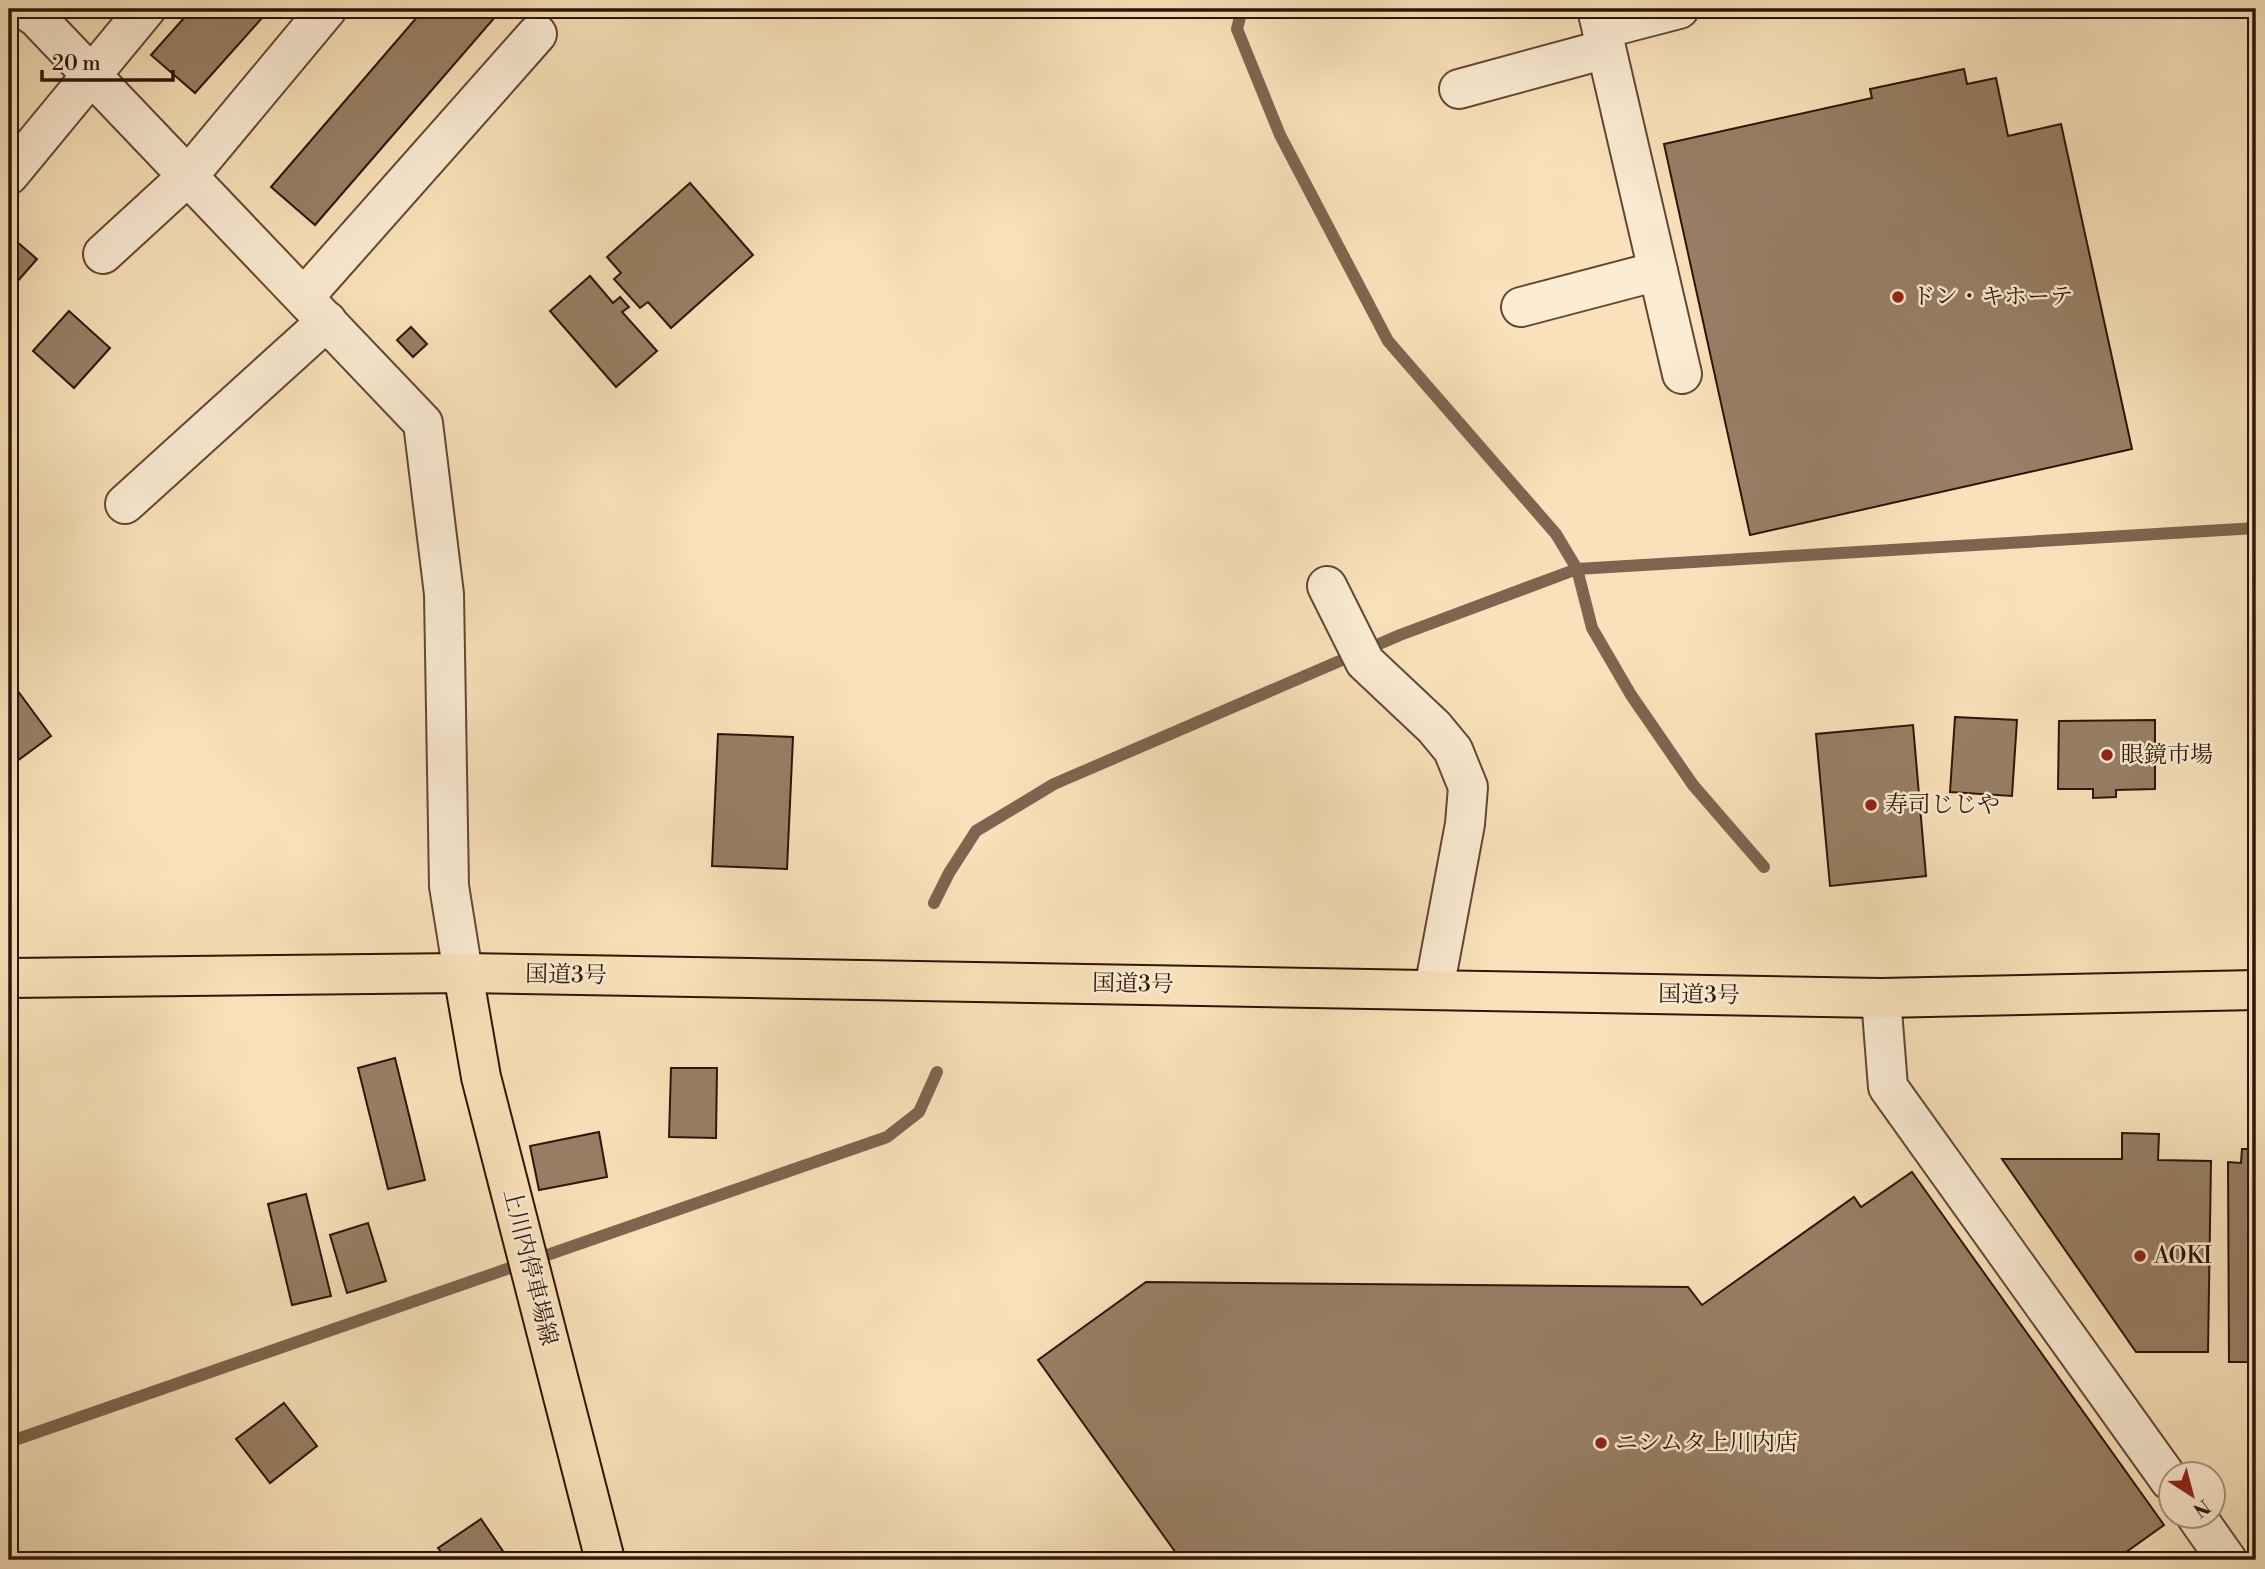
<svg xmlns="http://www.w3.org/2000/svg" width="2265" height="1569" viewBox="0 0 2265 1569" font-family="'Libre Bodoni','Noto Serif JP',serif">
<rect width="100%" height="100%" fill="#f9e2bb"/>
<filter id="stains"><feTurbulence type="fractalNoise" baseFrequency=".00286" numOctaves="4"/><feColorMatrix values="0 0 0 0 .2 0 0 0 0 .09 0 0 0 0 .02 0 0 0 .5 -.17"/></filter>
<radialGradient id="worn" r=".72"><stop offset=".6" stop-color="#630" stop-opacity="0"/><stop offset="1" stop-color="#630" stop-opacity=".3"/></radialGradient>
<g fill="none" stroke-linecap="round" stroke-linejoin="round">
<!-- stream -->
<g stroke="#7f654f" stroke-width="12">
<path d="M 1242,9 L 1237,29 L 1280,135 L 1388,341 L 1556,534 L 1577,569 L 1592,628 L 1631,695 L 1693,785 L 1764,867"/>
<path d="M 934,903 L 949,873 L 976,831 L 1054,784 L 1400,635 L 1577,569 L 2256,528"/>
<path d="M 9,1442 L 887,1137 L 919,1112 L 937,1072"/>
</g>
</g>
<!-- building -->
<g fill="#987f65" stroke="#2f1308" stroke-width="2">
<path d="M 192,9 L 270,9 L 195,93 L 151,55 Z"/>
<path d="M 424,9 L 502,9 L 315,225 L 271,187 Z"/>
<path d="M 1964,69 L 1967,84 L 1996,78 L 2008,136 L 2061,124 L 2132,449 L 1750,535 L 1664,144 L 1872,98 L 1870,89 Z"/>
<path d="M 690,183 L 753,255 L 671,328 L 648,302 L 640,308 L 614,279 L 621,273 L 607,257 Z"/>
<path d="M 9,235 L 37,259 L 9,291 Z"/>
<path d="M 590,276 L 613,303 L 620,297 L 629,307 L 622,312 L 657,351 L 616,387 L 550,311 Z"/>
<path d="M 69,311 L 110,348 L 74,388 L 33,351 Z"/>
<path d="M 411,327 L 427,344 L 413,357 L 397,340 Z"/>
<path d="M 9,679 L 51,736 L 9,767 Z"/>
<path d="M 1955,717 L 2017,720 L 2012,796 L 1950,792 Z"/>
<path d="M 2155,720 L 2155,789 L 2116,790 L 2116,797 L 2093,798 L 2093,789 L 2058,789 L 2059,721 Z"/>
<path d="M 1913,725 L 1926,876 L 1830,886 L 1816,734 Z"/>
<path d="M 718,734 L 793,737 L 787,869 L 712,866 Z"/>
<path d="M 395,1058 L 425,1180 L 388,1189 L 358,1068 Z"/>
<path d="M 671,1068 L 717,1068 L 716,1138 L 669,1137 Z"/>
<path d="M 599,1132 L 607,1177 L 539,1190 L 530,1146 Z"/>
<path d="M 2122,1133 L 2159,1134 L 2158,1160 L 2211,1161 L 2208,1352 L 2136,1352 L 2002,1159 L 2122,1159 Z"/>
<path d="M 2242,1149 L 2256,1149 L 2256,1362 L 2229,1362 L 2228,1162 L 2241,1163 Z"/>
<path d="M 1912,1172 L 2164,1525 L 2115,1560 L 1181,1560 L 1038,1360 L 1146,1282 L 1688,1287 L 1702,1305 L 1854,1197 L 1861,1207 Z"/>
<path d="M 306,1194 L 331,1296 L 292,1305 L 268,1204 Z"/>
<path d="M 368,1223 L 386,1281 L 347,1293 L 330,1235 Z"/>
<path d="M 284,1403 L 317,1446 L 270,1483 L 236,1439 Z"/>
<path d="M 481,1519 L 509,1560 L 447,1560 L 438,1548 Z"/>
</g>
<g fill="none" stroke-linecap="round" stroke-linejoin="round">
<defs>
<g id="minor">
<path d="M 24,9 L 37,18 L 423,423 L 444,594 L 449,886 L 463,973"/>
<path d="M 1597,9 L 1682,374"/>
<path d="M 1602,29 L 1679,9"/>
<path d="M 1459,89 L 1606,49"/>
<path d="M 9,175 L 146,9"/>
<path d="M 103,254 L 188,176 L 327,9"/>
<path d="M 304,297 L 537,34"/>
<path d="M 1521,307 L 1658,271"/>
<path d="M 125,504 L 327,321"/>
<path d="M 1327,586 L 1365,662 L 1434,727 L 1453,750 L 1468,787 L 1465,824 L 1434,989"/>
<path d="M 1881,998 L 1888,1087 L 2170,1481"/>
<path d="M 2196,1516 L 2227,1560"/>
</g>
<path id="major" d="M 463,973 L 481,1077 L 605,1560"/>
<path id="highway" d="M 9,978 L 463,973 L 1881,998 L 2256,990"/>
</defs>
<!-- minor casing -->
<use href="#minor" stroke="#624735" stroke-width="42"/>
<!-- major casing -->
<use href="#major" stroke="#2f1308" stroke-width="42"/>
<!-- highway casing -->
<use href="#highway" stroke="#2f1308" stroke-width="42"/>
<!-- minor -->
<use href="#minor" stroke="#fbecd3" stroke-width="38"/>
<!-- major -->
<use href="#major" stroke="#f9e2bb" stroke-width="38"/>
<!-- highway -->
<use href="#highway" stroke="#f9e2bb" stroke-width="38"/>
</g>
<!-- markers -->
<g fill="#8f2418" stroke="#fbecd3" stroke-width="2.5">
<circle cx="1898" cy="297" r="7"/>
<circle cx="2107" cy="755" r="7"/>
<circle cx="1871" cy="805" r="7"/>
<circle cx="2140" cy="1256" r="7"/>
<circle cx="1601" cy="1443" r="7"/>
</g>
<g text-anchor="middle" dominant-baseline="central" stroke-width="5" stroke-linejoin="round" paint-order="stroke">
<!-- poi labels -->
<g font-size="23" fill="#2f1308" stroke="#fbecd3" text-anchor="start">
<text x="1912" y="297">ドン・キホーテ</text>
<text x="2121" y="755">眼鏡市場</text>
<text x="1885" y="805">寿司じじや</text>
<text x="2154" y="1256">AOKI</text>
<text x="1615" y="1443">ニシムタ上川内店</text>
</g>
<!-- street labels -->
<g font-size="23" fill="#2f1308" stroke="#fbecd3">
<text transform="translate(566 975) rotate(1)">国道3号</text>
<text transform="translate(1133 984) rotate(1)">国道3号</text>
<text transform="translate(1699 995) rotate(1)">国道3号</text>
<text transform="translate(530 1267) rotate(76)">上川内停車場線</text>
</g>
</g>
<!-- margin -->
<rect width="2265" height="1569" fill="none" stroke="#f9e2bb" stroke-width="35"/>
<rect x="10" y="10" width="2244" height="1548" fill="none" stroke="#2f1308" stroke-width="3.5"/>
<rect x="18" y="18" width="2230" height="1534" fill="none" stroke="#2f1308" stroke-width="2"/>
<!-- north arrow -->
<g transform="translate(2192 1495) rotate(144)"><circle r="33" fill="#fbecd3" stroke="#a99582" stroke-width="2"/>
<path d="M0-5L12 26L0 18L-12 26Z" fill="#8f2418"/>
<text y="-10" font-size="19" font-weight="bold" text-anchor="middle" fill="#2f1308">N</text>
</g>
<!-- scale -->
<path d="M42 70v10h131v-10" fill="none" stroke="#2f1308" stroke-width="3.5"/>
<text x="52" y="70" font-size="21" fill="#2f1308" stroke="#fbecd3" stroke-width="5" paint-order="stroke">20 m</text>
<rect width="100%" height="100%" filter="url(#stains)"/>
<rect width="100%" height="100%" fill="url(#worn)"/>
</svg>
